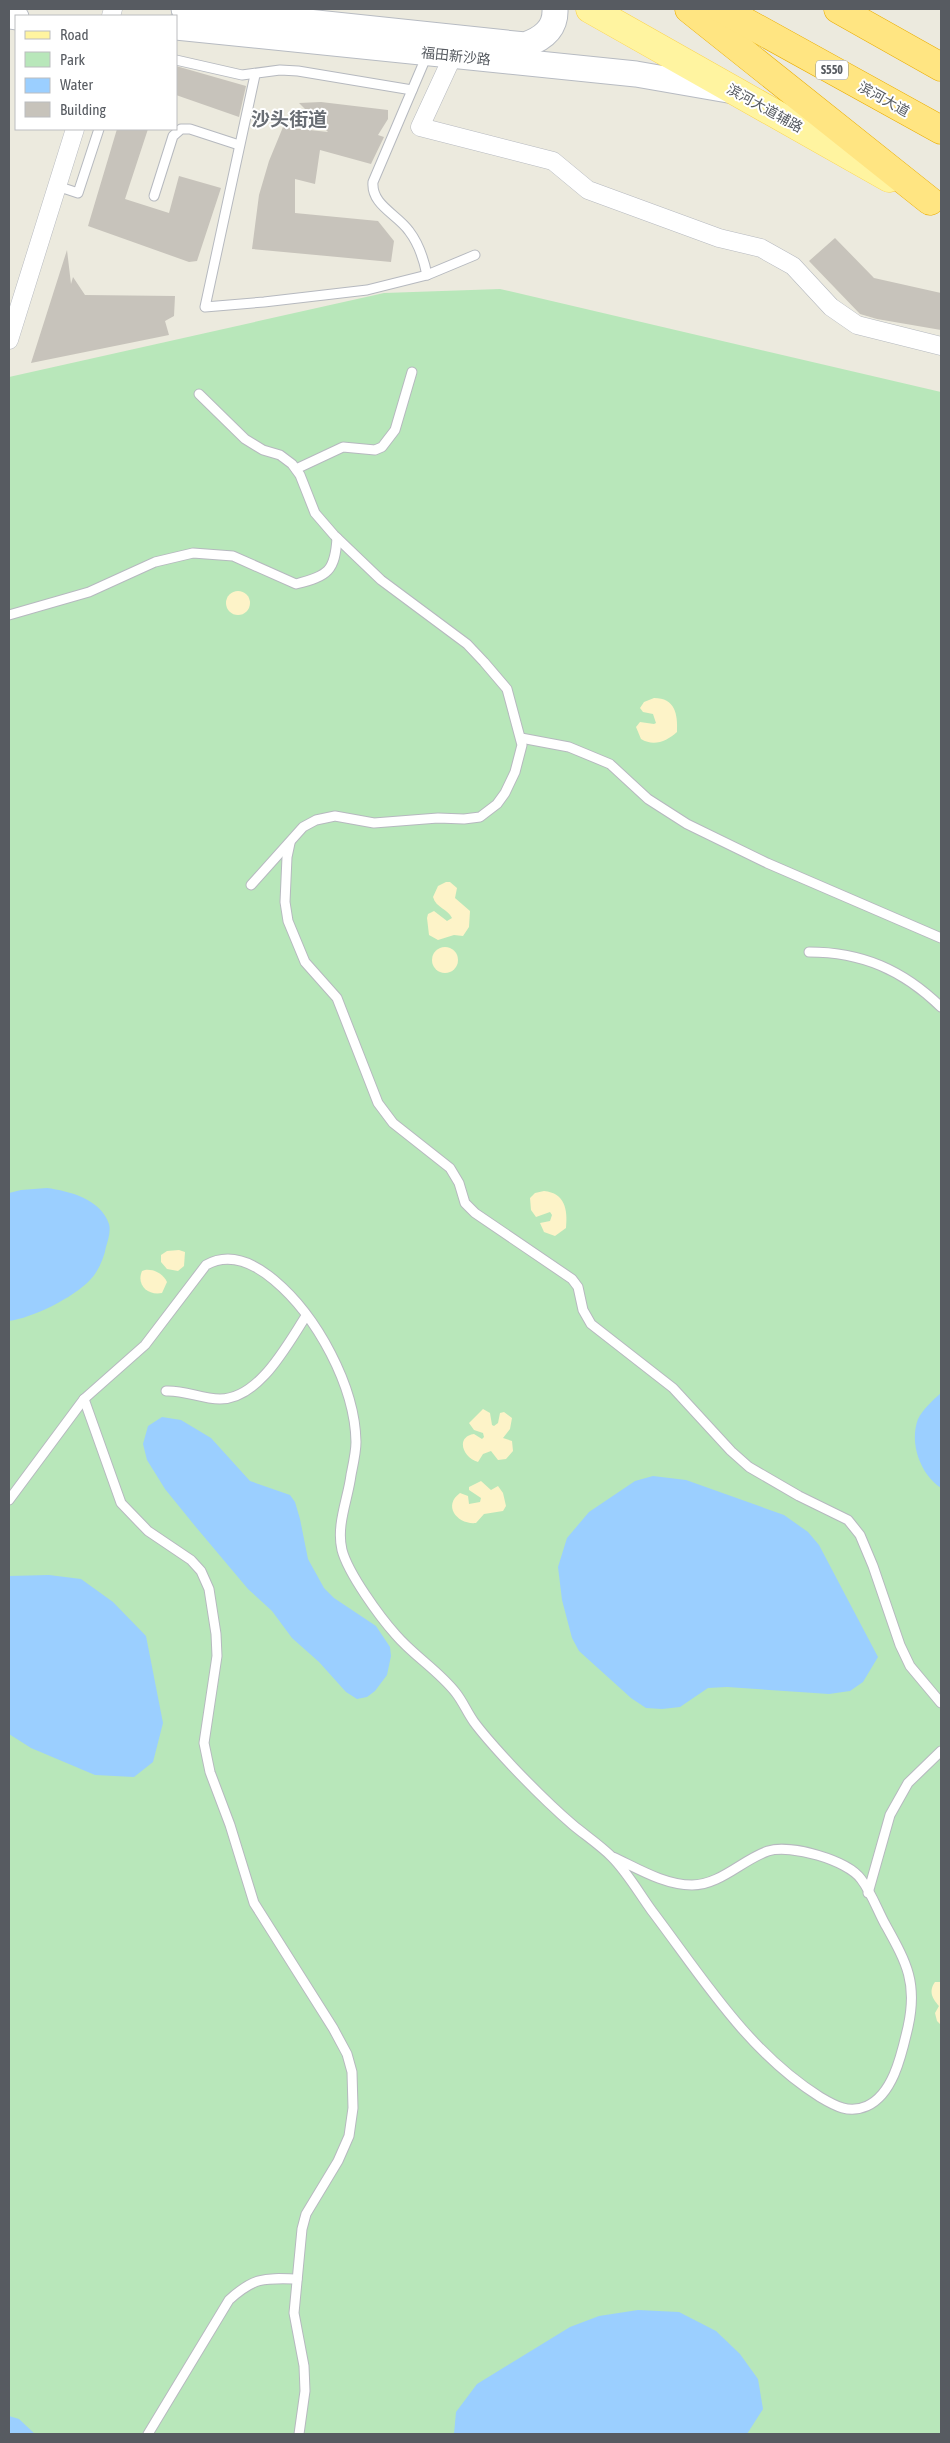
<svg xmlns="http://www.w3.org/2000/svg" width="950" height="2443" viewBox="0 0 950 2443" font-family="'Asap Condensed','Noto Sans SC',sans-serif">
<rect width="100%" height="100%" fill="#eceade"/>
<!-- green -->
<path fill="#b8e7ba" d="M 500,289 L 941,392 L 941,2434 L 9,2434 L 9,377 L 384,293 Z"/>
<!-- sand -->
<g fill="#fdf3c8">
<circle cx="238" cy="603" r="12"/>
<path d="M 654,698 C 675,698 678,714 677,732 C 667,741 654,747 641,739 L 636,727 L 640,722 L 654,724 L 656,723 L 653,714 L 643,712 L 640,708 L 644,702 Z"/>
<path d="M 446,882 L 450,882 L 457,888 L 455,898 L 470,911 L 469,927 L 463,936 L 454,935 L 438,940 L 429,935 L 427,918 L 428,914 L 434,911 L 447,921 L 452,918 C 448,909 436,908 433,897 L 438,886 Z"/>
<circle cx="445" cy="960" r="13"/>
<path d="M 544,1191 C 565,1193 568,1210 566,1228 L 555,1236 L 544,1232 L 540,1223 L 550,1221 L 552,1215 L 550,1212 L 536,1217 L 531,1210 L 530,1198 L 535,1193 Z"/>
<path d="M 179,1250 L 185,1252 L 184,1266 L 178,1271 L 167,1269 L 161,1262 L 161,1255 L 167,1251 Z"/>
<path d="M 145,1270 C 155,1269 163,1274 167,1282 L 162,1293 C 148,1296 136,1285 142,1271 Z"/>
<path d="M 483,1409 L 490,1413 L 492,1425 L 494,1426 L 498,1423 L 500,1413 L 504,1412 L 512,1418 L 510,1429 L 503,1438 L 512,1441 L 513,1451 L 506,1459 L 498,1460 L 491,1451 L 483,1454 L 478,1462 C 463,1458 455,1437 474,1434 L 482,1439 L 484,1437 L 483,1433 L 474,1430 L 469,1423 Z"/>
<path d="M 481,1481 L 491,1490 L 498,1486 L 503,1493 L 506,1506 L 503,1511 L 484,1514 L 476,1523 C 458,1525 442,1506 460,1493 L 468,1496 L 469,1504 L 480,1502 L 481,1498 L 469,1490 L 469,1487 Z"/>
<path d="M 935,1982 L 941,1982 L 941,2025 L 937,2021 L 935,2013 L 939,2006 C 933,1999 928,1992 935,1982 Z"/>
</g>
<!-- water -->
<g fill="#9bcfff">
<path d="M 47,1188 C 69,1191 101,1199 109,1224 C 111,1231 108,1240 106,1247 C 104,1258 98,1272 90,1280 C 73,1298 32,1318 9,1321 L 9,1193 L 21,1190 Z"/>
<path d="M 941,1393 L 941,1488 C 920,1474 909,1443 918,1419 C 923,1409 933,1400 941,1393 Z"/>
<path d="M 162,1417 L 181,1420 L 211,1438 L 250,1481 L 290,1495 L 295,1502 L 300,1519 L 308,1559 L 324,1588 L 334,1598 L 376,1626 L 390,1647 L 391,1656 L 387,1675 L 375,1691 L 367,1697 L 357,1699 L 346,1692 L 319,1662 L 292,1638 L 272,1611 L 248,1589 L 195,1526 L 165,1489 L 147,1460 L 143,1444 L 148,1426 Z"/>
<path d="M 653,1476 L 686,1480 L 784,1515 L 808,1532 L 819,1545 L 878,1657 L 863,1682 L 850,1691 L 829,1694 L 727,1687 L 708,1688 L 680,1707 L 662,1709 L 646,1708 L 631,1698 L 579,1651 L 572,1638 L 562,1600 L 558,1567 L 567,1538 L 589,1512 L 635,1481 Z"/>
<path d="M 49,1575 L 81,1579 L 113,1602 L 146,1636 L 163,1723 L 153,1762 L 134,1777 L 95,1775 L 31,1748 L 9,1734 L 9,1576 Z"/>
<path d="M 638,2310 L 679,2312 L 716,2331 L 740,2354 L 758,2379 L 763,2409 L 747,2434 L 454,2434 L 456,2412 L 477,2384 L 570,2327 L 599,2316 Z"/>
<path d="M 9,2416 L 19,2419 L 35,2434 L 9,2434 Z"/>
</g>
<!-- building -->
<g fill="#c7c3bb">
<path d="M 176,66 L 246,86 L 239,117 L 176,95 Z"/>
<path d="M 321,102 L 388,110 L 388,119 L 378,135 L 384,137 L 371,164 L 320,150 L 315,184 L 295,179 L 295,213 L 378,221 L 394,241 L 391,262 L 252,249 L 259,195 L 269,161 L 283,127 L 328,132 L 299,103 Z"/>
<path d="M 117,129 L 148,129 L 125,199 L 169,213 L 179,176 L 221,188 L 197,261 L 189,262 L 88,226 Z"/>
<path d="M 835,238 L 874,278 L 941,293 L 941,330 L 877,319 L 860,314 L 809,261 Z"/>
<path d="M 67,250 L 71,284 L 73,277 L 85,295 L 175,296 L 174,316 L 165,321 L 169,335 L 31,363 Z"/>
</g>
<g fill="none" stroke-linecap="round" stroke-linejoin="round">
<defs>
<g id="lane">
<path d="M 427,55 L 373,182 C 371,205 397,214 409,231 C 419,244 424,260 427,275"/>
<path d="M 176,60 L 242,75 L 280,70 L 298,71 L 412,90"/>
<path d="M 255,75 L 205,307 L 264,302 L 367,290 L 427,275 L 475,255"/>
<path d="M 57,186 L 78,193 L 99,129"/>
<path d="M 154,196 L 173,136 L 181,129 L 190,129 L 239,145"/>
<path d="M 199,394 L 245,439 L 263,450 L 280,455 L 292,464 L 300,475 L 315,513 L 334,535 L 381,580 L 467,644 L 484,662 L 507,689 L 522,745 L 515,772 L 505,793 L 497,804 L 480,817 L 464,819 L 438,818 L 374,823 L 335,816 L 316,820 L 303,827 L 251,885"/>
<path d="M 296,469 L 343,447 L 375,450 L 382,447 L 395,430 L 412,372"/>
<path d="M 9,615 L 89,592 L 155,562 L 193,553 L 233,556 L 296,584 C 328,576 335,571 337,538"/>
<path d="M 521,738 L 569,747 L 610,764 L 648,799 L 687,824 L 767,863 L 941,938"/>
<path d="M 290,843 L 287,857 L 285,902 L 288,921 L 305,962 L 337,998 L 378,1103 L 393,1123 L 450,1168 L 459,1183 L 465,1203 L 475,1213 L 572,1279 L 578,1287 L 583,1310 L 591,1324 L 673,1388 L 731,1451 L 749,1467 L 799,1496 L 848,1520 L 860,1535 L 873,1566 L 900,1645 L 910,1666 L 941,1703"/>
<path d="M 809,952 C 862,952 903,970 941,1007"/>
<path d="M 166,1391 C 185,1390 201,1399 220,1399 C 259,1399 287,1345 306,1316"/>
<path d="M 84,1399 L 121,1503 L 148,1531 L 191,1560 L 201,1571 L 209,1589 L 216,1634 L 217,1656 L 204,1743 L 210,1772 L 230,1825 L 254,1903 L 333,2028 L 347,2054 L 352,2072 L 353,2108 L 349,2136 L 338,2161 L 306,2214 L 302,2229 L 294,2313 L 304,2366 L 305,2391 L 299,2434"/>
<path d="M 9,1500 L 84,1399 L 145,1345 L 206,1265 C 231,1251 255,1264 274,1280 C 317,1316 355,1386 356,1442 C 356,1452 353,1465 351,1475 C 348,1499 336,1525 342,1550 C 348,1573 379,1616 396,1635 C 414,1656 439,1671 456,1693 C 463,1702 467,1712 474,1722 C 485,1737 499,1752 512,1766 C 531,1786 552,1807 573,1825 C 585,1835 600,1845 612,1857 C 627,1872 639,1893 652,1911 C 702,1977 748,2052 820,2097 C 835,2106 849,2114 867,2106 C 894,2094 902,2052 908,2027 C 918,1982 906,1962 885,1924 C 877,1909 871,1892 861,1879 C 847,1860 791,1844 768,1851 C 742,1860 720,1885 692,1885 C 664,1885 637,1868 613,1857"/>
<path d="M 868,1893 L 890,1815 L 908,1783 L 941,1751"/>
<path d="M 148,2434 L 229,2300 C 254,2277 264,2278 297,2279"/>
</g>
<g id="street">
<path d="M 111,16 L 113,9"/>
<path d="M 457,47 L 420,127 L 553,161 L 588,190 L 719,238 L 761,248 L 793,266 L 831,307 L 857,325 L 941,346"/>
<path d="M 9,340 L 75,129"/>
</g>
<g id="secondary">
<path d="M 184,9 L 525,45 C 542,39 556,29 555,9"/>
<path d="M 9,16 L 16,17"/>
<path d="M 176,27 L 636,74 L 728,90"/>
</g>
<path id="primary" d="M 590,9 L 889,178"/>
<g id="highway">
<path d="M 689,9 L 930,201"/>
<path d="M 722,9 L 941,130"/>
<path d="M 838,9 L 941,67"/>
</g>
</defs>
<!-- lane casing -->
<use href="#lane" stroke="#b6b9bf" stroke-width="11"/>
<!-- street casing -->
<use href="#street" stroke="#b6b9bf" stroke-width="19"/>
<!-- secondary casing -->
<use href="#secondary" stroke="#b7bbc2" stroke-width="27"/>
<!-- primary casing -->
<use href="#primary" stroke="#fcd247" stroke-width="29"/>
<!-- highway casing -->
<use href="#highway" stroke="#eaad00" stroke-width="29"/>
<!-- lane -->
<use href="#lane" stroke="#fff" stroke-width="9"/>
<!-- street -->
<use href="#street" stroke="#fff" stroke-width="18"/>
<!-- secondary -->
<use href="#secondary" stroke="#fff" stroke-width="25"/>
<!-- primary -->
<use href="#primary" stroke="#fff4a0" stroke-width="28"/>
<!-- highway -->
<use href="#highway" stroke="#ffe582" stroke-width="28"/>
</g>
<g text-anchor="middle" dominant-baseline="central" stroke-width="4" stroke-linejoin="round" paint-order="stroke">
<!-- shield labels -->
<rect fill="#fff" stroke="#898c90" stroke-width="1" x="816" y="60.5" width="32" height="19" rx="4"/>
<g font-size="12" font-weight="bold" fill="#575b61">
<text x="832" y="70">S550</text>
</g>
<!-- street labels -->
<g font-size="14" fill="#575b61" stroke="#fff">
<text transform="translate(456 56) rotate(6)">福田新沙路</text>
<text transform="translate(884 99) rotate(29)">滨河大道</text>
<text transform="translate(765 108) rotate(29)">滨河大道辅路</text>
</g>
<!-- district labels -->
<g font-size="19" font-weight="bold" fill="#686d73" stroke="#fff">
<text x="289" y="119">沙头街道</text>
</g>
</g>
<!-- border -->
<rect width="950" height="2443" fill="none" stroke="#575b61" stroke-width="20"/>
<!-- legend -->
<rect x="15" y="15" width="162" height="115" fill="#ffffff" stroke="#bcbdc0"/>
<rect x="25" y="31" width="25" height="8" fill="#fff4a0" stroke="#bcbdc0"/>
<text x="60" y="40" font-size="15" fill="#575b61">Road</text>
<rect x="25" y="52" width="25" height="15" fill="#b8e7ba" stroke="#bcbdc0"/>
<text x="60" y="65" font-size="15" fill="#575b61">Park</text>
<rect x="25" y="78" width="25" height="15" fill="#9bcfff" stroke="#bcbdc0"/>
<text x="60" y="90" font-size="15" fill="#575b61">Water</text>
<rect x="25" y="102" width="25" height="15" fill="#c7c3bb" stroke="#bcbdc0"/>
<text x="60" y="115" font-size="15" fill="#575b61">Building</text>
</svg>
